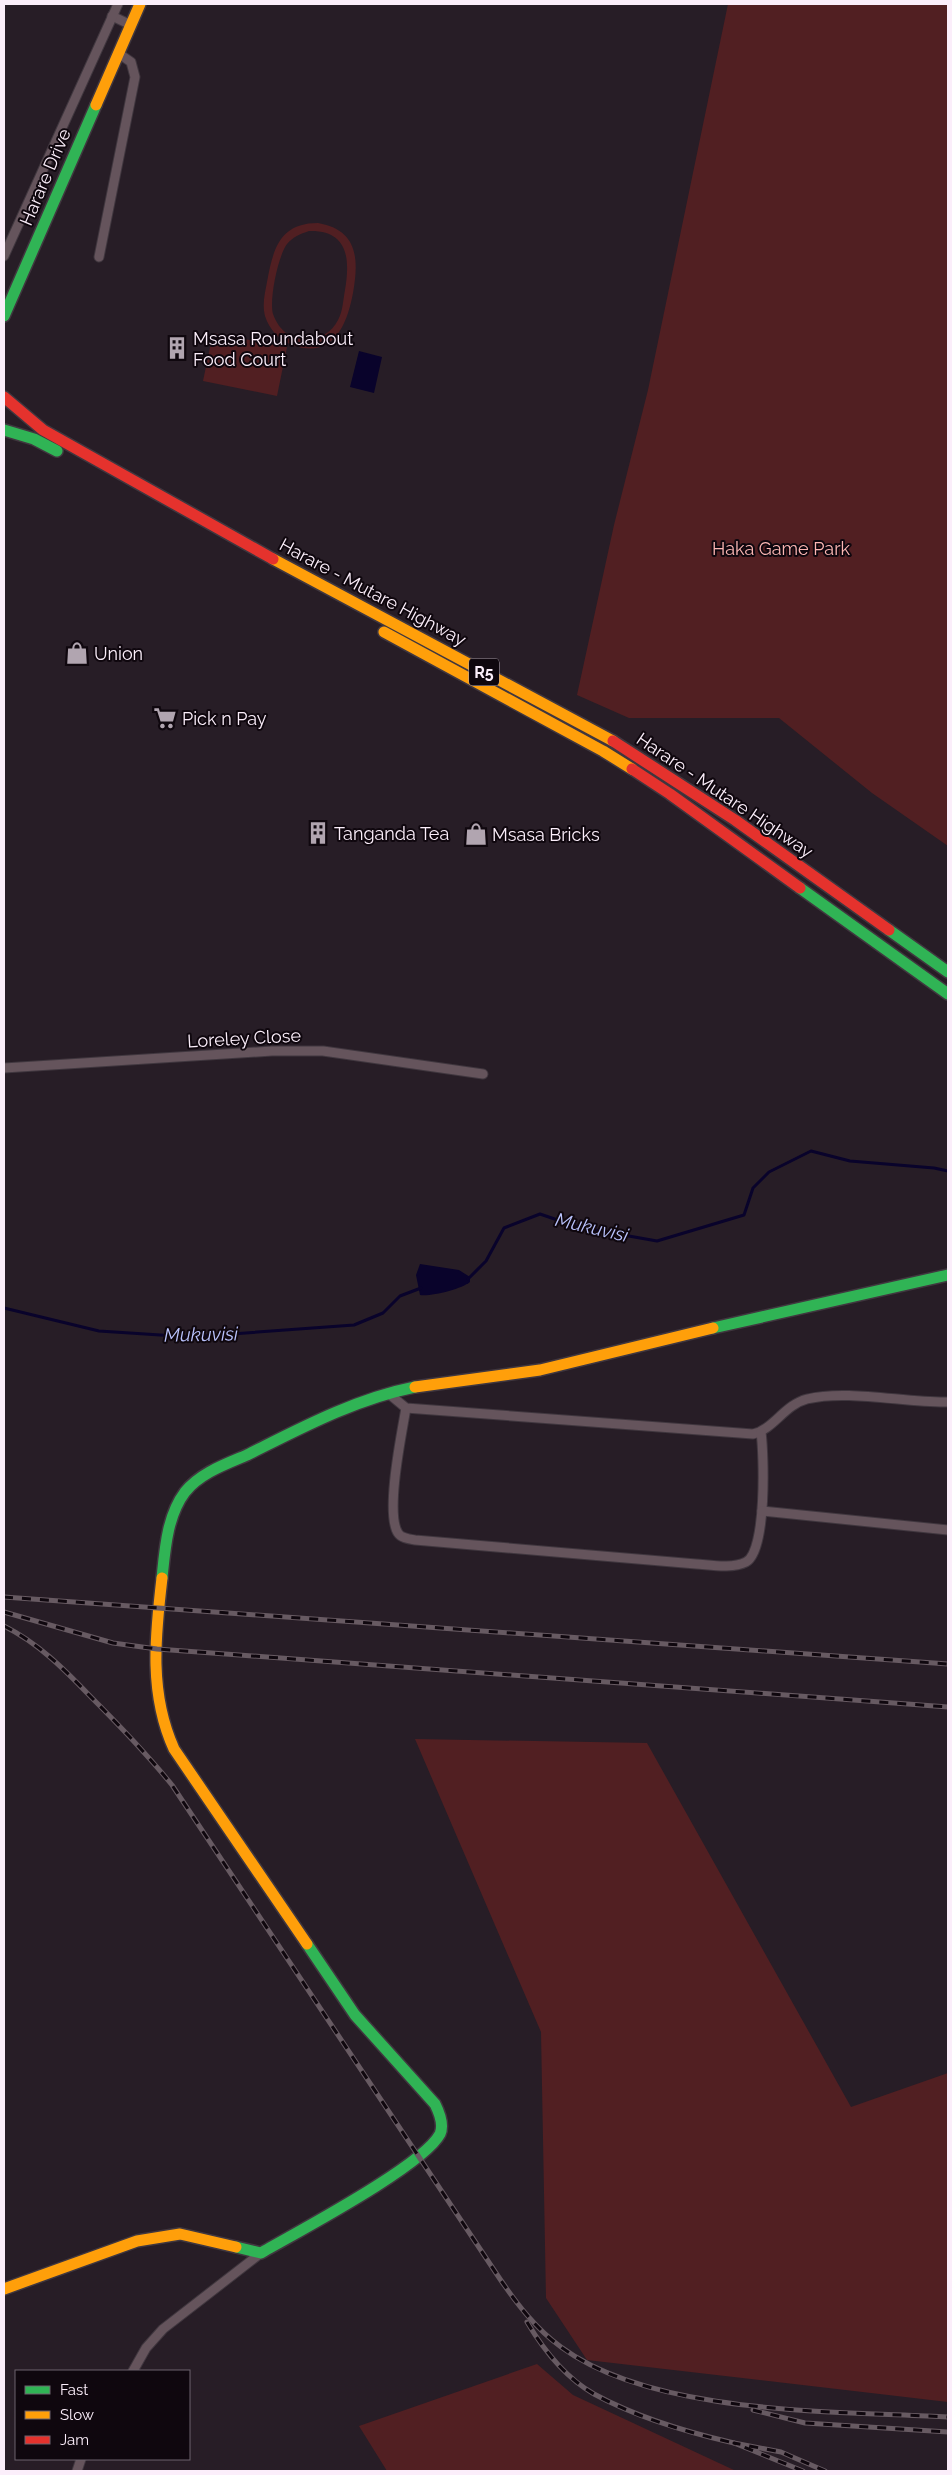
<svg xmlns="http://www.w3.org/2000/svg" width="952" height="2475" viewBox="0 0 952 2475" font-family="Raleway,sans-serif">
<rect width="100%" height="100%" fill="#271d26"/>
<!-- green -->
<g fill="#511f22" fill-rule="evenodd">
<path d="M 728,4 L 948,4 L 948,846 L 872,793 L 779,718 L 629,718 L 577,695 L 614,525 L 648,390 Z"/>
<path d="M 318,223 C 358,230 359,259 353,293 C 347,325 333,360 292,345 C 279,340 269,329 265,316 C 262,304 265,293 267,282 C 273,250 279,223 318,223 ZM 309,231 C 349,230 350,260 345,290 C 343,300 343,311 338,320 C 329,339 304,345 286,333 C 280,328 276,322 273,314 C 269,300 278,256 287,244 C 293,237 300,234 309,231 Z"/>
<path d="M 213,333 L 287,347 L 277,396 L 203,381 Z"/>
<path d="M 415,1739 L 647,1743 L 851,2107 L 948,2073 L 948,2402 L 587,2360 L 546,2298 L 541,2032 Z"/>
<path d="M 537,2364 L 573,2395 L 736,2471 L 387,2471 L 359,2426 Z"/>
</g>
<!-- water -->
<g fill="#09032b">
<path d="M 359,351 L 382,357 L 374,393 L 350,387 Z"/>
<path d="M 420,1264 L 459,1270 L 470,1277 L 470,1282 C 462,1289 430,1297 420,1295 L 416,1275 Z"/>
</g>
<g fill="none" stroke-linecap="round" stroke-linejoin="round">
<!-- stream -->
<g stroke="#09032b" stroke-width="3">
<path d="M 468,1279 L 486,1261 L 504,1228 L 540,1214 L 578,1227 L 657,1241 L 744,1215 L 753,1188 L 769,1172 L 811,1151 L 850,1161 L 934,1168 L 948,1171"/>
<path d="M 4,1308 L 99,1331 L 191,1337 L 354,1325 L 383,1313 L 400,1296 L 421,1288"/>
</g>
<defs>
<g id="street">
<path d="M 112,16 L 131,25"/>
<path d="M 4,256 L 118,4"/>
<path d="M 99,257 L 135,77 L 131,62 L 118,53"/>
<path d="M 4,1068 L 272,1051 L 323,1051 L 483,1074"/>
<path d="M 388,1393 L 406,1408 L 753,1434 C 774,1429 784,1405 807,1399 C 848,1389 905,1403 948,1402"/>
<path d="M 406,1408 C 402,1432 385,1513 398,1533 C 401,1538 409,1539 415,1540 L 696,1564 C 711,1565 732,1569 746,1562 C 767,1551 764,1455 761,1432"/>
<path d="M 762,1511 L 948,1530"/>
<path d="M 133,2371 L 146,2348 L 163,2329 L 261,2253"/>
<path d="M 77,2471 L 81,2459"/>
</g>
<g id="fast">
<path d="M 4,316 L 96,105"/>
<path d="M 4,430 L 34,439 L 57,451"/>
<path d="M 800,888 L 948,994"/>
<path d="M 889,930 L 948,972"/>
<path d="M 713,1328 L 948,1275"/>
<path d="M 162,1578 C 165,1549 167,1516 185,1492 C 200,1473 226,1464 247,1455 C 301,1428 355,1399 415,1387"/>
<path d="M 236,2247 L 261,2253 C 297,2232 423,2166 440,2134 C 444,2125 439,2112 435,2104 L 355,2015 L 307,1944"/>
</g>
<g id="slow">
<path d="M 96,105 L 140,4"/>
<path d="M 273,559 L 613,741"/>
<path d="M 384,632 L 603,751 L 632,769"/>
<path d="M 415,1387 L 540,1370 L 713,1328"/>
<path d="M 162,1578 C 155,1637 149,1694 174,1749 L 307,1944"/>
<path d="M 4,2289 L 137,2241 L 180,2234 L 236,2247"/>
</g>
<g id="jam">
<path d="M 4,397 L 43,430 L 273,559"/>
<path d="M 613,741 L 735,820 L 889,930"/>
<path d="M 632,769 L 670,794 L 800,888"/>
</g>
</defs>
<!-- street casing -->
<use href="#street" stroke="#40373f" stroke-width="11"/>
<!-- fast casing -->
<use href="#fast" stroke="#40373f" stroke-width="14"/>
<!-- slow casing -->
<use href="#slow" stroke="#40373f" stroke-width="14"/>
<!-- jam casing -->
<use href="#jam" stroke="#40373f" stroke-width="14"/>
<!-- street -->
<use href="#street" stroke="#65545c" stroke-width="9"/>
<!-- fast -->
<use href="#fast" stroke="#30b455" stroke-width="11"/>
<!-- slow -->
<use href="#slow" stroke="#ff9f0a" stroke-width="11"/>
<!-- jam -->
<use href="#jam" stroke="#e5322d" stroke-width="11"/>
<defs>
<g id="rail">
<path d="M 4,1597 L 948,1664"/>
<path d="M 4,1612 L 113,1643 L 157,1649 L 948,1707"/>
<path d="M 4,1626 C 38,1643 63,1668 89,1695 C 118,1724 146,1753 172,1785 L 500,2279 C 517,2304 536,2329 561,2347 C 653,2415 835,2411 948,2417"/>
<path d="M 527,2322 C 543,2349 566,2378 594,2394 C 638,2418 686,2432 734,2443"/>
<path d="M 753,2410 L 805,2423 L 948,2432"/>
<path d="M 803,2471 L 734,2443 L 781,2452 L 825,2471"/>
</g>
</defs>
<!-- rail casing -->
<use href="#rail" stroke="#675a62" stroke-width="5"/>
<!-- rail -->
<use href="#rail" stroke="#0f070e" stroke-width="3" stroke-dasharray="9" stroke-linecap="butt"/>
</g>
<!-- icons -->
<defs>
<symbol id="building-bare" viewBox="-9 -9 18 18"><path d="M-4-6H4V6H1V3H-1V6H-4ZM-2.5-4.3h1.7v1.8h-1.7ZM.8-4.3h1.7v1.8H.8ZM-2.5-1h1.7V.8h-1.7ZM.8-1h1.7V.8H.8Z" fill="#b1a5b0" stroke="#0f070e" stroke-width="2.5" paint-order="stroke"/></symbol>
<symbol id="shop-bare" viewBox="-9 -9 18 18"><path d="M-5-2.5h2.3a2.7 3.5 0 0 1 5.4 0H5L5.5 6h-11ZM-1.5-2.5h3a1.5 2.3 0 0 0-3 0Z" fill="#b1a5b0" stroke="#0f070e" stroke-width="2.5" paint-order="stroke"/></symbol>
<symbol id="supermarket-bare" viewBox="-9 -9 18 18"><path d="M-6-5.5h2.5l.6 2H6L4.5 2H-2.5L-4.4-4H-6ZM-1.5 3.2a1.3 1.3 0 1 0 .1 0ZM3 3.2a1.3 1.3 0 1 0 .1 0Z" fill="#b1a5b0" stroke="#0f070e" stroke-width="2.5" paint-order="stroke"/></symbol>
</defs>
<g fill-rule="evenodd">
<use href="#building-bare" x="161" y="332" width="32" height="32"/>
<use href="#shop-bare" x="61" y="637" width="32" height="32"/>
<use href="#supermarket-bare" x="149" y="702" width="32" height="32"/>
<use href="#building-bare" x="302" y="817" width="32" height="32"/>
<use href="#shop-bare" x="460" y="818" width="32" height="32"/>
</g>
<g text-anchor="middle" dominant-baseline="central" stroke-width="4" stroke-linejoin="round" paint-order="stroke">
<!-- shield labels -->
<rect fill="#0f070e" stroke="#b4a9b3" stroke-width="1" x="469" y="658.5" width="30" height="27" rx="4"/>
<g font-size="16" font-weight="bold" fill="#fbeefa">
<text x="484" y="672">R5</text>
</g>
<!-- street labels -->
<g font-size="18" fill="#fbeefa" stroke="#0f070e">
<text transform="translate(45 177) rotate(-67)">Harare Drive</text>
<text transform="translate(373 592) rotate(28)">Harare - Mutare Highway</text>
<text transform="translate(725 795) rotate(34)">Harare - Mutare Highway</text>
<text transform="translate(244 1038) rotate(-3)">Loreley Close</text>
</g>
<!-- poi labels -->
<g font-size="18" fill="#fbeefa" stroke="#0f070e" text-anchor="start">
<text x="193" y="338">Msasa Roundabout<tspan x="193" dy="21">Food Court</tspan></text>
<text x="94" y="653">Union</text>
<text x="182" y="718">Pick n Pay</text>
<text x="334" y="833">Tanganda Tea</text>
<text x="492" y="834">Msasa Bricks</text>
</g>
<!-- park labels -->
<g font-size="18" fill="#fdb7b4" stroke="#0f070e">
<text x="781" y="548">Haka Game Park</text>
</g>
<!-- water labels -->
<g font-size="19" font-style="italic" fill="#b9c2fc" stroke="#0f070e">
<text transform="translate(592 1227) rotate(13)">Mukuvisi</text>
<text transform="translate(201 1334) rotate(-1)">Mukuvisi</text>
</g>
</g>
<!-- border -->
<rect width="952" height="2475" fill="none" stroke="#fbeefa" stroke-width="10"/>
<!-- legend -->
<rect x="15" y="2370" width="175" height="90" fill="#0f070e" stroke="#6d636c"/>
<rect x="25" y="2386" width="25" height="8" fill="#30b455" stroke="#6d636c"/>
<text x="60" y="2395" font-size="15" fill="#fbeefa">Fast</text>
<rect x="25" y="2411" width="25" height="8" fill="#ff9f0a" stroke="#6d636c"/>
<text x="60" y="2420" font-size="15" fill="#fbeefa">Slow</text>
<rect x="25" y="2436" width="25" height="8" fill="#e5322d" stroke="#6d636c"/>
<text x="60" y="2445" font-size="15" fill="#fbeefa">Jam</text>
</svg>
